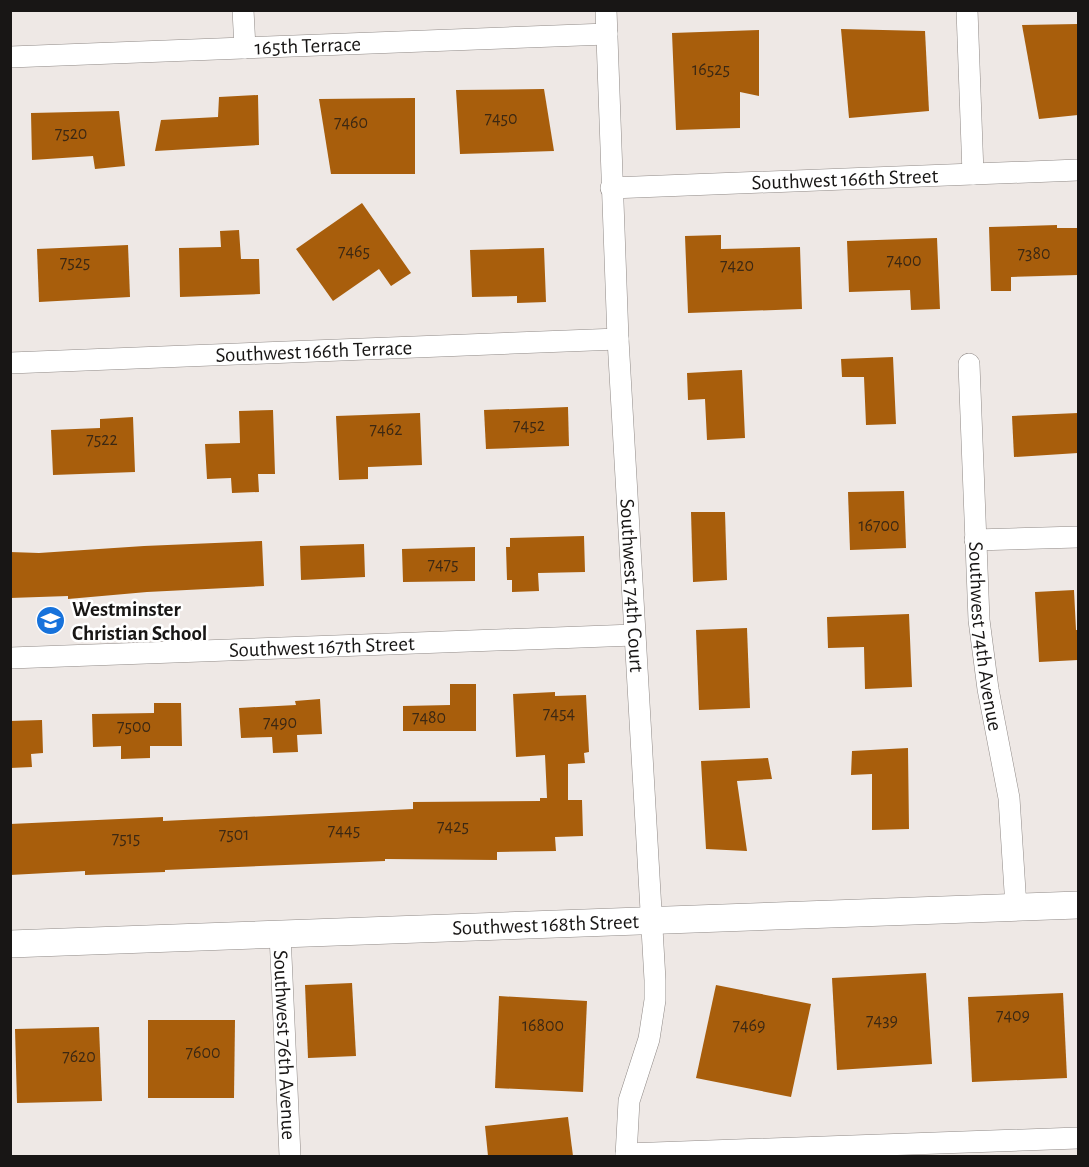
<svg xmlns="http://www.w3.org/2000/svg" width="1089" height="1167" viewBox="0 0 1089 1167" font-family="'Alegreya Sans',sans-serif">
<rect width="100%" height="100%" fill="#eee8e5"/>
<!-- building -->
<g fill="#a85e0c">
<path d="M 1078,24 L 1078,115 L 1039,119 L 1022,25 Z"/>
<path d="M 841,29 L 925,31 L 929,111 L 849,118 Z"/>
<path d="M 759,30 L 759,96 L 740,92 L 740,128 L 676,130 L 672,33 Z"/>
<path d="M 544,89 L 554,151 L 460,154 L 456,90 Z"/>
<path d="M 258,95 L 259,145 L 155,151 L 161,120 L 218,117 L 219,97 Z"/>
<path d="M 415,98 L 415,174 L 331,174 L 319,99 Z"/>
<path d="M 119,111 L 125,166 L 95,169 L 93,156 L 32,160 L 31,113 Z"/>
<path d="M 362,203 L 411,273 L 391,286 L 379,269 L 333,301 L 296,249 Z"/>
<path d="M 1057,225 L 1057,228 L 1078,228 L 1078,275 L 1011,277 L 1011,291 L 991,291 L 989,227 Z"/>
<path d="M 239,230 L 241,259 L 259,259 L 260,294 L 180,297 L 179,248 L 221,247 L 220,231 Z"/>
<path d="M 721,235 L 721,249 L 800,247 L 802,309 L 688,313 L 685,236 Z"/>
<path d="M 937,238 L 940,309 L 911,310 L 910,290 L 849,292 L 847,241 Z"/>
<path d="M 128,245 L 130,297 L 39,302 L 37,249 Z"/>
<path d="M 544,248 L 546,302 L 517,303 L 517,296 L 472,297 L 470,250 Z"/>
<path d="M 893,357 L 896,424 L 866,425 L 864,377 L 842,377 L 841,359 Z"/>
<path d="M 742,370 L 745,438 L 707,440 L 705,399 L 688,400 L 687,373 Z"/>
<path d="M 568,407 L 569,446 L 486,449 L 484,410 Z"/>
<path d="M 273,410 L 275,474 L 258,474 L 259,492 L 232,493 L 231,478 L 207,479 L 205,444 L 240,443 L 239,411 Z"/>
<path d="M 420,413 L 422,465 L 368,467 L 368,479 L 339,480 L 336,416 Z"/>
<path d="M 1078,413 L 1078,453 L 1014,457 L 1012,416 Z"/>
<path d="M 133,417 L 135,472 L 53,475 L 51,430 L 100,428 L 100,419 Z"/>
<path d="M 904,491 L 906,548 L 850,550 L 848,492 Z"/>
<path d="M 691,512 L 725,512 L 727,580 L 693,582 Z"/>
<path d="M 584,536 L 585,572 L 538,573 L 539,591 L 512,592 L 512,580 L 507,580 L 506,547 L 510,547 L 510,538 Z"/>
<path d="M 262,541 L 264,586 L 147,592 L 68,599 L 68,596 L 10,598 L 10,552 L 39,553 L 144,546 Z"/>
<path d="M 364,544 L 365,577 L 301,580 L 300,546 Z"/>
<path d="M 475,547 L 475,581 L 403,582 L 402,549 Z"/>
<path d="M 1074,590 L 1076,630 L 1078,630 L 1078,660 L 1039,662 L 1035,592 Z"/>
<path d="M 909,614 L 912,687 L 865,689 L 864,647 L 828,648 L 827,617 Z"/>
<path d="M 747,628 L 750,708 L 699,710 L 696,630 Z"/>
<path d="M 450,684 L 476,684 L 476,731 L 403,731 L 403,706 L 450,705 Z"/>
<path d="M 555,692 L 555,696 L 586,695 L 589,752 L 584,753 L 585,763 L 568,764 L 568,800 L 582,800 L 583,836 L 555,837 L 556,851 L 497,852 L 497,860 L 385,859 L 385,861 L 165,870 L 165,872 L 85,875 L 85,871 L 10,875 L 10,824 L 163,817 L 163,821 L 413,809 L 413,802 L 540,801 L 540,798 L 547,798 L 545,755 L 516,757 L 513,694 Z"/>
<path d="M 320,699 L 322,734 L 297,735 L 298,752 L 273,753 L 272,737 L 241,738 L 239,708 L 296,705 L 295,701 Z"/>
<path d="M 154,703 L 181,703 L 182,746 L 150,746 L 150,758 L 121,759 L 121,746 L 93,747 L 92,714 L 154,713 Z"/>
<path d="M 42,720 L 43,753 L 31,754 L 32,767 L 10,768 L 10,721 Z"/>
<path d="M 908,748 L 909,829 L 872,830 L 872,774 L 851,775 L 852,751 Z"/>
<path d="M 768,758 L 772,779 L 737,781 L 747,851 L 706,849 L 701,761 Z"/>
<path d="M 926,973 L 932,1064 L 837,1070 L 832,978 Z"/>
<path d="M 352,983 L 356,1056 L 308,1058 L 305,985 Z"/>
<path d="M 716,985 L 811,1004 L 791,1097 L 696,1078 Z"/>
<path d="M 1063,993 L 1067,1078 L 972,1082 L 968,997 Z"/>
<path d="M 499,996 L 587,1001 L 583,1092 L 495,1088 Z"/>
<path d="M 148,1020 L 235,1020 L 234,1098 L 148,1098 Z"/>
<path d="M 99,1027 L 102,1101 L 17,1103 L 15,1029 Z"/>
<path d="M 568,1117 L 573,1156 L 488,1156 L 485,1126 Z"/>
</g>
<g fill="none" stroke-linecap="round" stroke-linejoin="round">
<defs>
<g id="minor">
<path d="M 243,10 L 245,48"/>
<path id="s1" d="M 606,10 L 618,339 L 655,980 L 655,1000 L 649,1039 L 629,1101 L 626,1156"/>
<path d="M 967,10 L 973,174"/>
<path id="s2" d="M 10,57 L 607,34"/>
<path id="s3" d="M 611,188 L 1078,170"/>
<path id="s4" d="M 10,363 L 618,339"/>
<path id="s5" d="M 969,364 L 979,620 L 988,689 L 1009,798 L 1016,907"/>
<path d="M 975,540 L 1078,537"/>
<path id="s6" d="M 10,658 L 634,635"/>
<path id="s7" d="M 280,934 L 290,1156"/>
<path d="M 626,1154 L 1078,1138"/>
</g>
<g id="tertiary">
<path id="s8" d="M 10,944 L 1078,905"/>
</g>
</defs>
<!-- minor casing -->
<use href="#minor" stroke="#908a87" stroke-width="22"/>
<!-- tertiary casing -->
<use href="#tertiary" stroke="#908a87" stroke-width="28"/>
<!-- minor -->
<use href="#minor" stroke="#fff" stroke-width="21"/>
<!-- tertiary -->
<use href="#tertiary" stroke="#fff" stroke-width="27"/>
</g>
<!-- icons -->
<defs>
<symbol id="school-disc" viewBox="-11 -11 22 22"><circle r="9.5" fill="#1772db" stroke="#fff"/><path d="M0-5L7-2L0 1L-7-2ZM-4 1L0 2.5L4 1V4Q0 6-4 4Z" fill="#fff"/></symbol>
</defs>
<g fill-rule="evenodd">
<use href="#school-disc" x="34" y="604" width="33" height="33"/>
</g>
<g text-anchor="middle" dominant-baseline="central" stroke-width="5" stroke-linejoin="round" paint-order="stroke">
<!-- number labels -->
<g font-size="18" fill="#3c2813">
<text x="711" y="70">16525</text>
<text x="501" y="119">7450</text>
<text x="351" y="123">7460</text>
<text x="71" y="134">7520</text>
<text x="354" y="252">7465</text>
<text x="1034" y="254">7380</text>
<text x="904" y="261">7400</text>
<text x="75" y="263">7525</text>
<text x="737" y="266">7420</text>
<text x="529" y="426">7452</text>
<text x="386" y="430">7462</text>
<text x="102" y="440">7522</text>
<text x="879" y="526">16700</text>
<text x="443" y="565">7475</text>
<text x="559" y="714">7454</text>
<text x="429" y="718">7480</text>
<text x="280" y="723">7490</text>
<text x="134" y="727">7500</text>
<text x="453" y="827">7425</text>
<text x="344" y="831">7445</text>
<text x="234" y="835">7501</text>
<text x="126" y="839">7515</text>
<text x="1013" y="1016">7409</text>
<text x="882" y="1021">7439</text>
<text x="543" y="1026">16800</text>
<text x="749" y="1026">7469</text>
<text x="203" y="1053">7600</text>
<text x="79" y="1057">7620</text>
</g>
<!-- street labels -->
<g font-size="21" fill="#181615" stroke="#fff">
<text stroke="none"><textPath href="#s2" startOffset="298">165th Terrace</textPath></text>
<text stroke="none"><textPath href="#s3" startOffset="234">Southwest 166th Street</textPath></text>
<text stroke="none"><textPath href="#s4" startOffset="304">Southwest 166th Terrace</textPath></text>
<text stroke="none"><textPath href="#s1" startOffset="576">Southwest 74th Court</textPath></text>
<text stroke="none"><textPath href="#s5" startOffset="273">Southwest 74th Avenue</textPath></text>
<text stroke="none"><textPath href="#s6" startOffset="312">Southwest 167th Street</textPath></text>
<text stroke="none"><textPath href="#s8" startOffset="536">Southwest 168th Street</textPath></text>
<text stroke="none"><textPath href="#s7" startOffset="111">Southwest 76th Avenue</textPath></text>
</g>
<!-- poi labels -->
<g font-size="21" font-weight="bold" fill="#181615" stroke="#fff" text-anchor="start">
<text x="72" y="609">Westminster<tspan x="72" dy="24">Christian School</tspan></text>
</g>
</g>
<!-- border -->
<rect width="1089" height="1167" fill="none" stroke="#181615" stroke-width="24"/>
</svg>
